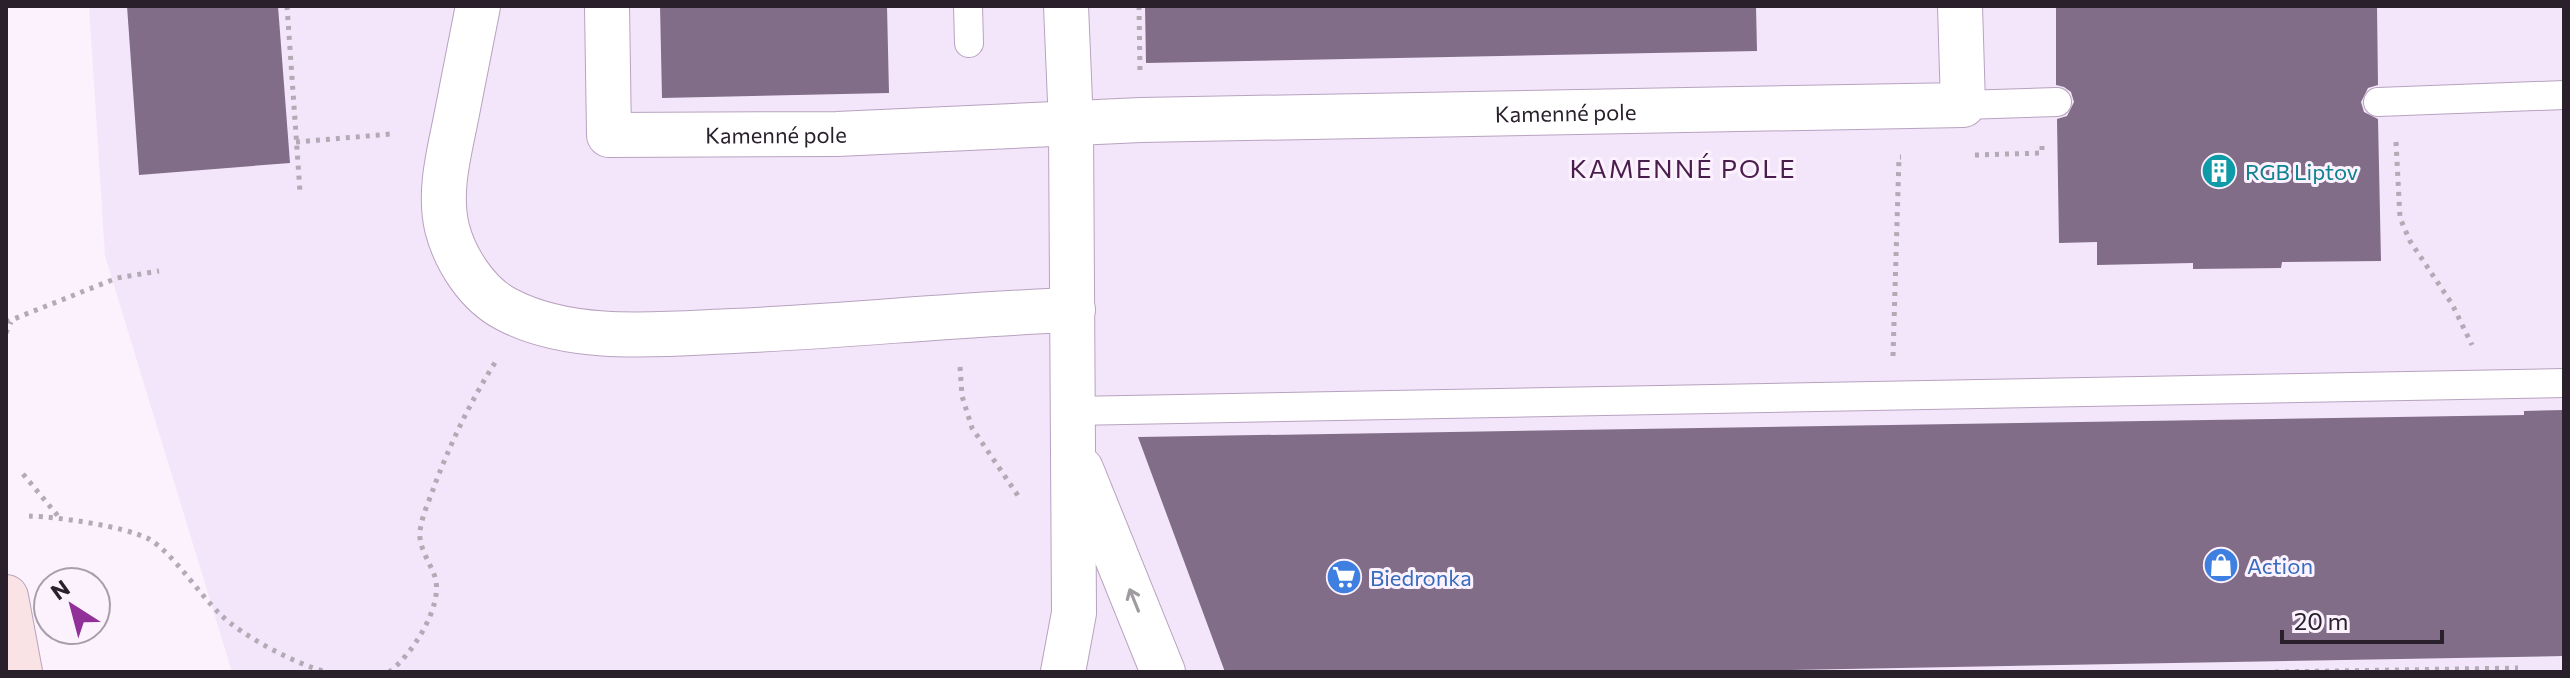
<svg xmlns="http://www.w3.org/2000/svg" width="2570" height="678" viewBox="0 0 2570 678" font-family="Commissioner,sans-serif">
<rect width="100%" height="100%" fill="#fcf2fe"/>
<!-- commercial -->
<path fill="#f4e6fa" d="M 89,6 L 2564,6 L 2564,672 L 232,672 L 105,256 Z"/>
<!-- building -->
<g fill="#826d88">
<path d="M 127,6 L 278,6 L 290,163 L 139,175 Z"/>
<path d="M 660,6 L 887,6 L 889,93 L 662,98 Z"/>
<path d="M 1145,6 L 1756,6 L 1757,51 L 1146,63 Z"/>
<path d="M 2056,6 L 2377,6 L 2378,85 L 2368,88 L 2361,102 L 2364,112 L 2378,119 L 2381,261 L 2282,262 L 2281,268 L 2193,269 L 2193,263 L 2097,265 L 2097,242 L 2059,243 L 2057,119 L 2067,116 L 2074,102 L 2071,92 L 2064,87 L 2056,85 Z"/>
<path d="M 2564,410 L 2564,656 L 1676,672 L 1225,672 L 1138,437 L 2524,415 L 2524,411 Z"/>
</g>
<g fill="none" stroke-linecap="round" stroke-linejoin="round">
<defs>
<g id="lane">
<path d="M 968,6 L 969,43"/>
<path d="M 2378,102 L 2564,95"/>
<path d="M 1963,105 L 2057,102"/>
<path d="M 1072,411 L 2564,383"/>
</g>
<g id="street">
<path d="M 478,6 C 471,42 464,78 457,113 C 450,150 438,190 447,228 C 455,259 477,294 506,309 C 571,344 662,334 733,331 C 847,326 959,314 1073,310"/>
<path id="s1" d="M 607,6 L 609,135 L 837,134 L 1141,120 L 1963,105 L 1960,6"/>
<path d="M 1081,469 L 1163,672"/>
<path d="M 1063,672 L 1074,613 L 1071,125 L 1066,6"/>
</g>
<path id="secondary" d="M 6,597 L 20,672"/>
</defs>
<!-- lane casing -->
<use href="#lane" stroke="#b8a2bf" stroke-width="30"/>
<!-- street casing -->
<use href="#street" stroke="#b8a2bf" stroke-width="46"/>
<!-- secondary casing -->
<use href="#secondary" stroke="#b8a2bf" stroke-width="46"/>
<!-- path -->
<g stroke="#b3aab6" stroke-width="5" stroke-dasharray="4 6" stroke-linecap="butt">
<path d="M 287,6 L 300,192"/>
<path d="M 1139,6 L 1140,73"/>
<path d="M 296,142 L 391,134"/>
<path d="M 2396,142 L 2400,218 L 2410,241 L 2452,304 L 2472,345"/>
<path d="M 1975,155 L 2042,153 L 2042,142"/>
<path d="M 6,322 L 117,278 L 159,271"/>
<path d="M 6,333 L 11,322"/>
<path d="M 1893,356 L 1899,157 L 1901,157"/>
<path d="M 960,367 L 962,396 L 972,428 L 1021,500"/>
<path d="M 23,474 L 58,516"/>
<path d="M 29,516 C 59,517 123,526 149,539 C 173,553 199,594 220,614 C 242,636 297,665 327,672"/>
<path d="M 389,672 C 411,656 444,606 435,577 C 430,562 418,547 420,531 C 422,515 430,499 435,484 C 452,440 472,398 498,358"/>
<path d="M 2275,672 L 2518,668"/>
</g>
<!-- lane -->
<use href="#lane" stroke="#fff" stroke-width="28"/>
<!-- street -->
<use href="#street" stroke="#fff" stroke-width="44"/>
<!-- secondary -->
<use href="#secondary" stroke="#fae3e4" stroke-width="44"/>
</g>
<!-- one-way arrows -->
<defs><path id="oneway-shaft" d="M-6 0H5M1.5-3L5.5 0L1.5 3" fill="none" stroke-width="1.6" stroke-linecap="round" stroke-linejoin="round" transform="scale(2)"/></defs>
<use stroke="#9f9ba0" href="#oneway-shaft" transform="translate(1134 600) rotate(-112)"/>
<!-- icons -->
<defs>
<symbol id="building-disc" viewBox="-11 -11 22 22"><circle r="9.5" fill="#0f9aa8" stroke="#fcf2fe"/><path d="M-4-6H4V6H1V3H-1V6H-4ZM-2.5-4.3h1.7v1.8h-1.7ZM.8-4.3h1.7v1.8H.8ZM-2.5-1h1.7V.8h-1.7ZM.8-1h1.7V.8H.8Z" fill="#fff"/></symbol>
<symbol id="shop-disc" viewBox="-11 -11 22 22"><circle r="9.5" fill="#3f7fe0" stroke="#fcf2fe"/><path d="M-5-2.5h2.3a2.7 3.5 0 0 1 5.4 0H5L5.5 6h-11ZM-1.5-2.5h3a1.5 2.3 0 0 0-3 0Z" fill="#fff"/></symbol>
<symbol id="supermarket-disc" viewBox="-11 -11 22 22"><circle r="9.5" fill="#3f7fe0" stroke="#fcf2fe"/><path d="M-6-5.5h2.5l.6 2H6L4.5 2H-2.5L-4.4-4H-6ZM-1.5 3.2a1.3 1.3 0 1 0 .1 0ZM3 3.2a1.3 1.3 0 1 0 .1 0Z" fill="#fff"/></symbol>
</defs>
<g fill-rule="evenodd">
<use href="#building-disc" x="2199" y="151" width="40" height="40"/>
<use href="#shop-disc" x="2201" y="545" width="40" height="40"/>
<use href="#supermarket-disc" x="1324" y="557" width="40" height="40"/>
</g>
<g text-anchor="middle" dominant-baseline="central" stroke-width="6" stroke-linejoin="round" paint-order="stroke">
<!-- street labels -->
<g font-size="22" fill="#29202c" stroke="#fcf2fe">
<text stroke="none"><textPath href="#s1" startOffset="1086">Kamenné pole</textPath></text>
<text stroke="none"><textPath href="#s1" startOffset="296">Kamenné pole</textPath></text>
</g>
<!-- culture labels -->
<g font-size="22" fill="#0d838f" stroke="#fcf2fe" text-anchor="start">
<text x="2245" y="171">RGB Liptov</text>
</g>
<!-- shop labels -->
<g font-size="22" fill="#366cbe" stroke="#fcf2fe" text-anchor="start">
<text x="2247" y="565">Action</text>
<text x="1370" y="577">Biedronka</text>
</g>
<!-- quarter labels -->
<g font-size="26" letter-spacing="2" fill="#4b1c4e" stroke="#fcf2fe">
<text x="1683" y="167">KAMENNÉ POLE</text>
</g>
</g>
<!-- border -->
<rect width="2570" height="678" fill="none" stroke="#29202c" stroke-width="16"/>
<!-- north arrow -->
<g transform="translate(72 606) rotate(324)"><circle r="38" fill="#fcf2fe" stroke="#a89eaa" stroke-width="2"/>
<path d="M0-6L14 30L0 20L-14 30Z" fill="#913098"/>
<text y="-12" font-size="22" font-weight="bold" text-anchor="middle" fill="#29202c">N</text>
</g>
<!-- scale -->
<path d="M2282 630v12h160v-12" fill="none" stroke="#29202c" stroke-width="4"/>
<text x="2294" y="630" font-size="24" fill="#29202c" stroke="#fcf2fe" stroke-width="6" paint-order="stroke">20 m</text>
</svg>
